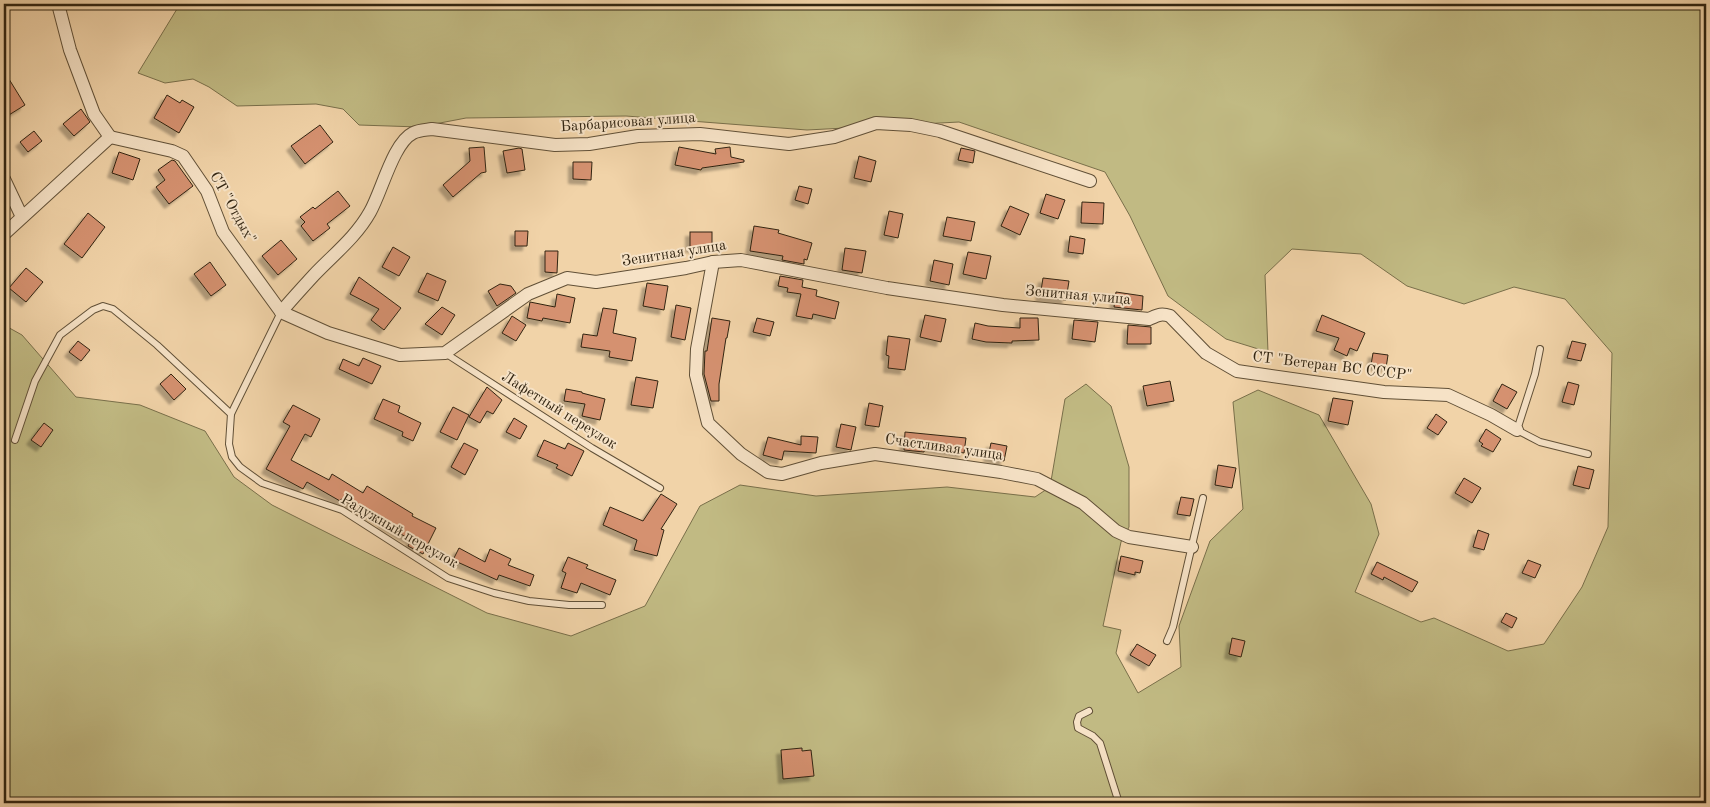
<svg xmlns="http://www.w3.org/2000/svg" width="1710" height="807" viewBox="0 0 1710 807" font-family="'Old Standard TT',serif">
<defs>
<filter id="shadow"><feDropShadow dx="-4.5" dy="4.5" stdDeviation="1" flood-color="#0004"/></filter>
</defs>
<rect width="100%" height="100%" fill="#f1d3a8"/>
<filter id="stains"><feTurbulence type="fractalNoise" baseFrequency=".004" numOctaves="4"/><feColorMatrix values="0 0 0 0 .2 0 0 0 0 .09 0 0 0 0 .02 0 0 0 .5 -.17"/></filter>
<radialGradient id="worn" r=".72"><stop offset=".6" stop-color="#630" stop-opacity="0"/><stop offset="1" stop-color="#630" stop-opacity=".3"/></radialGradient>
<!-- green -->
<path fill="#c1ba83" stroke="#796f4a" d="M 180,4 L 1706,4 L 1706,803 L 4,803 L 4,325 L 22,335 L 76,397 L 140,405 L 205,431 L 234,477 L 272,505 L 487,613 L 571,636 L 645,606 L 700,506 L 740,485 L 816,496 L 947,487 L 1035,497 L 1050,487 L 1065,399 L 1086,384 L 1111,406 L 1129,467 L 1129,527 L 1121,542 L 1103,626 L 1121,630 L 1116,653 L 1138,693 L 1181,667 L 1179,626 L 1210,541 L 1243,509 L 1233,402 L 1258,390 L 1319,415 L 1371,504 L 1379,534 L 1355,592 L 1421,622 L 1434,618 L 1508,651 L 1544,644 L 1582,587 L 1608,527 L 1612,353 L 1565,299 L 1514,287 L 1464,304 L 1407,286 L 1361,254 L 1292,249 L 1265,275 L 1268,352 L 1226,339 L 1168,296 L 1130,216 L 1105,172 L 959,122 L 807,130 L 626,116 L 466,118 L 419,127 L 359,125 L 343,109 L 316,104 L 237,106 L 209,87 L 193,79 L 165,83 L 138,73 Z"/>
<!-- building -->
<g fill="#d59170" stroke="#312411" filter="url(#shadow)">
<path d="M 4,71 L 25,105 L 4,118 Z"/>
<path d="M 167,95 L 180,103 L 182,100 L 194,107 L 179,133 L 154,118 Z"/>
<path d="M 81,109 L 90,122 L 74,136 L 63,124 Z"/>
<path d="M 320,125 L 333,142 L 305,164 L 291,146 Z"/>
<path d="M 34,131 L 42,141 L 28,152 L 20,142 Z"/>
<path d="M 484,147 L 486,172 L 481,173 L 453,197 L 443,185 L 470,161 L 469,148 Z"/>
<path d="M 679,147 L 716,154 L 715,149 L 730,147 L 731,157 L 744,160 L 744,162 L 702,168 L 701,170 L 675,165 Z"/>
<path d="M 519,148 L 522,149 L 525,170 L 507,173 L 503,151 Z"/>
<path d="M 961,148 L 975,151 L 973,163 L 958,160 Z"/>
<path d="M 119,152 L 140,159 L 133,180 L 112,173 Z"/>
<path d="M 859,156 L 876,161 L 871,182 L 854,178 Z"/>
<path d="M 172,160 L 175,161 L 193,186 L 169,204 L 156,187 L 165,180 L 158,170 Z"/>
<path d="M 573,162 L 592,162 L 591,180 L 573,179 Z"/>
<path d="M 799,186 L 812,189 L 808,204 L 795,200 Z"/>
<path d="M 338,191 L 350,206 L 327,224 L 330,228 L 313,241 L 301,226 L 305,222 L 300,217 L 313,207 L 315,209 Z"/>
<path d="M 1046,194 L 1065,200 L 1058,219 L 1040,213 Z"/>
<path d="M 1082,202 L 1104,203 L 1103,224 L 1081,223 Z"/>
<path d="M 1010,206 L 1029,214 L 1020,235 L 1001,226 Z"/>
<path d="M 889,211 L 903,214 L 898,238 L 884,235 Z"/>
<path d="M 88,213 L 105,227 L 82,258 L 64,244 Z"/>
<path d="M 947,217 L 975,222 L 971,241 L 943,236 Z"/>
<path d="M 754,226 L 779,230 L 778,233 L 812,243 L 807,260 L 804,259 L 804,264 L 782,260 L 783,256 L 750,251 Z"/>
<path d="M 515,231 L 528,231 L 527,246 L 515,246 Z"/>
<rect x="690" y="232" width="22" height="16"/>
<path d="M 1070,236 L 1085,239 L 1083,254 L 1068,252 Z"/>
<path d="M 281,240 L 297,259 L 278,275 L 262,256 Z"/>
<path d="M 393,247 L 410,257 L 399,276 L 382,267 Z"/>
<path d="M 845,248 L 866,251 L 862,273 L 842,270 Z"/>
<path d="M 545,251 L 558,251 L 557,273 L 545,272 Z"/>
<path d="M 968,252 L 991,256 L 986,279 L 963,274 Z"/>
<path d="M 934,260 L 953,264 L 949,285 L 930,281 Z"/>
<path d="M 210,262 L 226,285 L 211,296 L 194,274 Z"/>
<path d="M 26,268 L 43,282 L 26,302 L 9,288 Z"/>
<path d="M 427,273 L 446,281 L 438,301 L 418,292 Z"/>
<path d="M 780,276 L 803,280 L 802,287 L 817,290 L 816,296 L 839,302 L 835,319 L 813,314 L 812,319 L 796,316 L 801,294 L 787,292 L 788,288 L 778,286 Z"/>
<path d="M 359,277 L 401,308 L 384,330 L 371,320 L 379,309 L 350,294 Z"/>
<path d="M 1043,278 L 1069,281 L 1066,300 L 1040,297 Z"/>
<path d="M 647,283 L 668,286 L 664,310 L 643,306 Z"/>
<path d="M 500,284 L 511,286 L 516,293 L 497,306 L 488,291 Z"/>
<path d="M 1116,292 L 1143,296 L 1142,310 L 1114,307 Z"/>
<path d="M 557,294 L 575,298 L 570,323 L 543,318 L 542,321 L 527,318 L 530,302 L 555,307 Z"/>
<path d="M 676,305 L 691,308 L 685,340 L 671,337 Z"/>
<path d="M 442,307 L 455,315 L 442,335 L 425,324 Z"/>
<path d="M 603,308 L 617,310 L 613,333 L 636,338 L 632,361 L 609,357 L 610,351 L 581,347 L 583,334 L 597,336 Z"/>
<path d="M 925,315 L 946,319 L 941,342 L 920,337 Z"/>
<path d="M 1322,315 L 1365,333 L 1357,351 L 1350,348 L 1347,356 L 1334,350 L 1339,338 L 1316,331 Z"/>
<path d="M 512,316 L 526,325 L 516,341 L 502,333 Z"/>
<path d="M 712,318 L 730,321 L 727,338 L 726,338 L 719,384 L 719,401 L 711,401 L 704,374 L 705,351 L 707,351 Z"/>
<path d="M 757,318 L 774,322 L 770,336 L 753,332 Z"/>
<path d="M 1020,318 L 1038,318 L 1039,340 L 1012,341 L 1012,343 L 986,342 L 972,339 L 975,323 L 988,326 L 1020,328 Z"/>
<path d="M 1074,320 L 1098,322 L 1095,342 L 1072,339 Z"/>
<path d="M 1128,325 L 1151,327 L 1151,344 L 1127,344 Z"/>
<path d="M 888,336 L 910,339 L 905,370 L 888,368 L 889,356 L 886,355 Z"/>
<path d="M 78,341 L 90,350 L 81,361 L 69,352 Z"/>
<path d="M 1572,341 L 1586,344 L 1581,361 L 1567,358 Z"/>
<path d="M 1373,353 L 1388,355 L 1386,368 L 1371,365 Z"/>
<path d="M 363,358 L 381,366 L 372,384 L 339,369 L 343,359 L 359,366 Z"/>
<path d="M 171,374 L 186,389 L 174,400 L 160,384 Z"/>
<path d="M 636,377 L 658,381 L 653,408 L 631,405 Z"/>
<path d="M 1170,381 L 1174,401 L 1147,406 L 1143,386 Z"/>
<path d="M 1568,382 L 1579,385 L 1574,405 L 1562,402 Z"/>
<path d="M 1502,384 L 1517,392 L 1507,409 L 1493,401 Z"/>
<path d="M 487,387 L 502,400 L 493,414 L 487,411 L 480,423 L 469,417 Z"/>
<path d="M 566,389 L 582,392 L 582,393 L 605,399 L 600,420 L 582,416 L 585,404 L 564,401 Z"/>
<path d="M 1333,398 L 1353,401 L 1348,425 L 1328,421 Z"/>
<path d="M 383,399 L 400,406 L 398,412 L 421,423 L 413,441 L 402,436 L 403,432 L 374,419 Z"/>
<path d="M 869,403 L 883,406 L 879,427 L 865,425 Z"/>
<path d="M 293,405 L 320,419 L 311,437 L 305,434 L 291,460 L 329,480 L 332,474 L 363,493 L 367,486 L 413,514 L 412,516 L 436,528 L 423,554 L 408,546 L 411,540 L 382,523 L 383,521 L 341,499 L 340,501 L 307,482 L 303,489 L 266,469 L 290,426 L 283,422 Z"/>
<path d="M 453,407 L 469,415 L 457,440 L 440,432 Z"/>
<path d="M 1436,414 L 1447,422 L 1438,435 L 1427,428 Z"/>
<path d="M 514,418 L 527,426 L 520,439 L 506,432 Z"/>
<path d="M 44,423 L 53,430 L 41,447 L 31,440 Z"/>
<path d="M 841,424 L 856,427 L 851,450 L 836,447 Z"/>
<path d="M 1486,429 L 1501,439 L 1493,452 L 1481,446 L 1483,444 L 1479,441 Z"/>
<path d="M 905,432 L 966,438 L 964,453 L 925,447 L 924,452 L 904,450 Z"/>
<path d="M 801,436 L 818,437 L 816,453 L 784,451 L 782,460 L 763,455 L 768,437 L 801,445 Z"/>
<path d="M 544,440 L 565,449 L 568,443 L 584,451 L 572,476 L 556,468 L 558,465 L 537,456 Z"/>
<path d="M 464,443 L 478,450 L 465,475 L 451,467 Z"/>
<path d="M 991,443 L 1007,446 L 1004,461 L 988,457 Z"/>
<path d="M 1218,465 L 1236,468 L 1232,488 L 1215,485 Z"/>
<path d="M 1578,466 L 1594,470 L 1589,489 L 1573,485 Z"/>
<path d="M 1464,478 L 1481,488 L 1472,503 L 1455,493 Z"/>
<path d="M 661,494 L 677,504 L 661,529 L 664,530 L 657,556 L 634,550 L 637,540 L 603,525 L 610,507 L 643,521 Z"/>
<path d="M 1181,497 L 1194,499 L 1190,516 L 1177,514 Z"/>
<path d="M 1478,530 L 1489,534 L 1484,550 L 1473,547 Z"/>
<path d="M 459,548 L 485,562 L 490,549 L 511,559 L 508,565 L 534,575 L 530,586 L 499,575 L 497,580 L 453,560 Z"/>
<path d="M 1121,556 L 1143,561 L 1140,573 L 1135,572 L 1135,575 L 1118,571 Z"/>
<path d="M 568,557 L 588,565 L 586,568 L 616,580 L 610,595 L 581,583 L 577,593 L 561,588 L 566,573 L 562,571 Z"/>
<path d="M 1528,560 L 1541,565 L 1535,578 L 1522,573 Z"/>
<path d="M 1377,562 L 1418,582 L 1412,592 L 1384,577 L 1383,580 L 1371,574 Z"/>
<path d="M 1506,613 L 1517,618 L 1512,628 L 1501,622 Z"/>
<path d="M 1232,638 L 1245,641 L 1241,657 L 1229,654 Z"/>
<path d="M 1137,644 L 1156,655 L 1149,666 L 1130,655 Z"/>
<path d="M 802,748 L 802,751 L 811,750 L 814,776 L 783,779 L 781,750 Z"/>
</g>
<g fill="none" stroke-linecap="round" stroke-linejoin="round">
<defs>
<g id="service">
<path d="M 281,312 L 231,414 L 229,444 L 232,457 L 240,467 L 262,483 L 342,510 L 448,578 L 494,593 L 529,601 L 569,605 L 602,605"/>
<path d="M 1540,349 L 1535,374 L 1517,430 L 1540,442 L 1588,454"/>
<path d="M 445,353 L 592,448 L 660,488"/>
<path d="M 15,440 L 35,381 L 60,335 L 93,310 L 103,306 L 113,309 L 157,345 L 231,414"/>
<path d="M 1167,641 L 1173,627 L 1203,498"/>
<path d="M 1089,711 L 1079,716 L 1077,722 L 1078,728 L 1093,736 L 1100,743 L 1119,803"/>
</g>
<g id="minor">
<path d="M 58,4 L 70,50 L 94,114 L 110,137"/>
<path d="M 110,137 L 172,151 L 183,156 L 207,191 L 223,232 L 281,312 L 328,333 L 400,355 L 445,353 L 528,294 L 567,278 L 596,282 L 686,268 L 713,262 L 741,260 L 887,288 L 1003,305 L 1149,319 C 1158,315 1161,313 1170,316 L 1206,353 L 1237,371 L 1384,392 L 1448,395 L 1491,415 L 1517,430"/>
<path d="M 4,179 L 22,217"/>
<path d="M 4,234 L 110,137"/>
<path d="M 713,262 L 697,349 L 696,375 L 708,423 L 741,454 L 768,472 L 782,474 L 821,463 L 875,454 L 1001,472 L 1037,479 L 1083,503 L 1116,531 L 1129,537 L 1192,547"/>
<path d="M 281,312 C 292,299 303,287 314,275 C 334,254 356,237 370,212 C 382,191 393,143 413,133 C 419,130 426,130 432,129 L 555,145 L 589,144 L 638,136 L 700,134 L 789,144 L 834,137 L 876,123 L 911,125 L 940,131 L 1090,181"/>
</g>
</defs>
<!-- service casing -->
<use href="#service" stroke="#615037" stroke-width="8"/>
<!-- minor casing -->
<use href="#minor" stroke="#615037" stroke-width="14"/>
<!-- service -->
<use href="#service" stroke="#f6e2c6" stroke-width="6"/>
<!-- minor -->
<use href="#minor" stroke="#f6e2c6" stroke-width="12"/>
</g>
<g text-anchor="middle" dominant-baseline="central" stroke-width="4" stroke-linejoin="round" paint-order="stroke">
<!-- street labels -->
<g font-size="15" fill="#312411" stroke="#f6e2c6">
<text transform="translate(628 123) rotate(-4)">Барбарисовая улица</text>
<text transform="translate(232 208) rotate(61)">СТ "Отдых"</text>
<text transform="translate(674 254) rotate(-9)">Зенитная улица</text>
<text transform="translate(1078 296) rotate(5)">Зенитная улица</text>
<text transform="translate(1332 367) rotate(7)">СТ "Ветеран ВС СССР"</text>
<text transform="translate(559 411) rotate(32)">Лафетный переулок</text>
<text transform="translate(944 448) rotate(8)">Счастливая улица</text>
<text transform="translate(399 532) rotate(30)">Радужный переулок</text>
</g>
</g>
<!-- margin -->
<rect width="1710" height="807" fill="none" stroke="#f1d3a8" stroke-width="20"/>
<rect x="5" y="5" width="1700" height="797" fill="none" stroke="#312411" stroke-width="2.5"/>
<rect x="10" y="10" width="1690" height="787" fill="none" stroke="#312411"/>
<rect width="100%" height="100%" filter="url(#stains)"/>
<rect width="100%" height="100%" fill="url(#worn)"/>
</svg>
